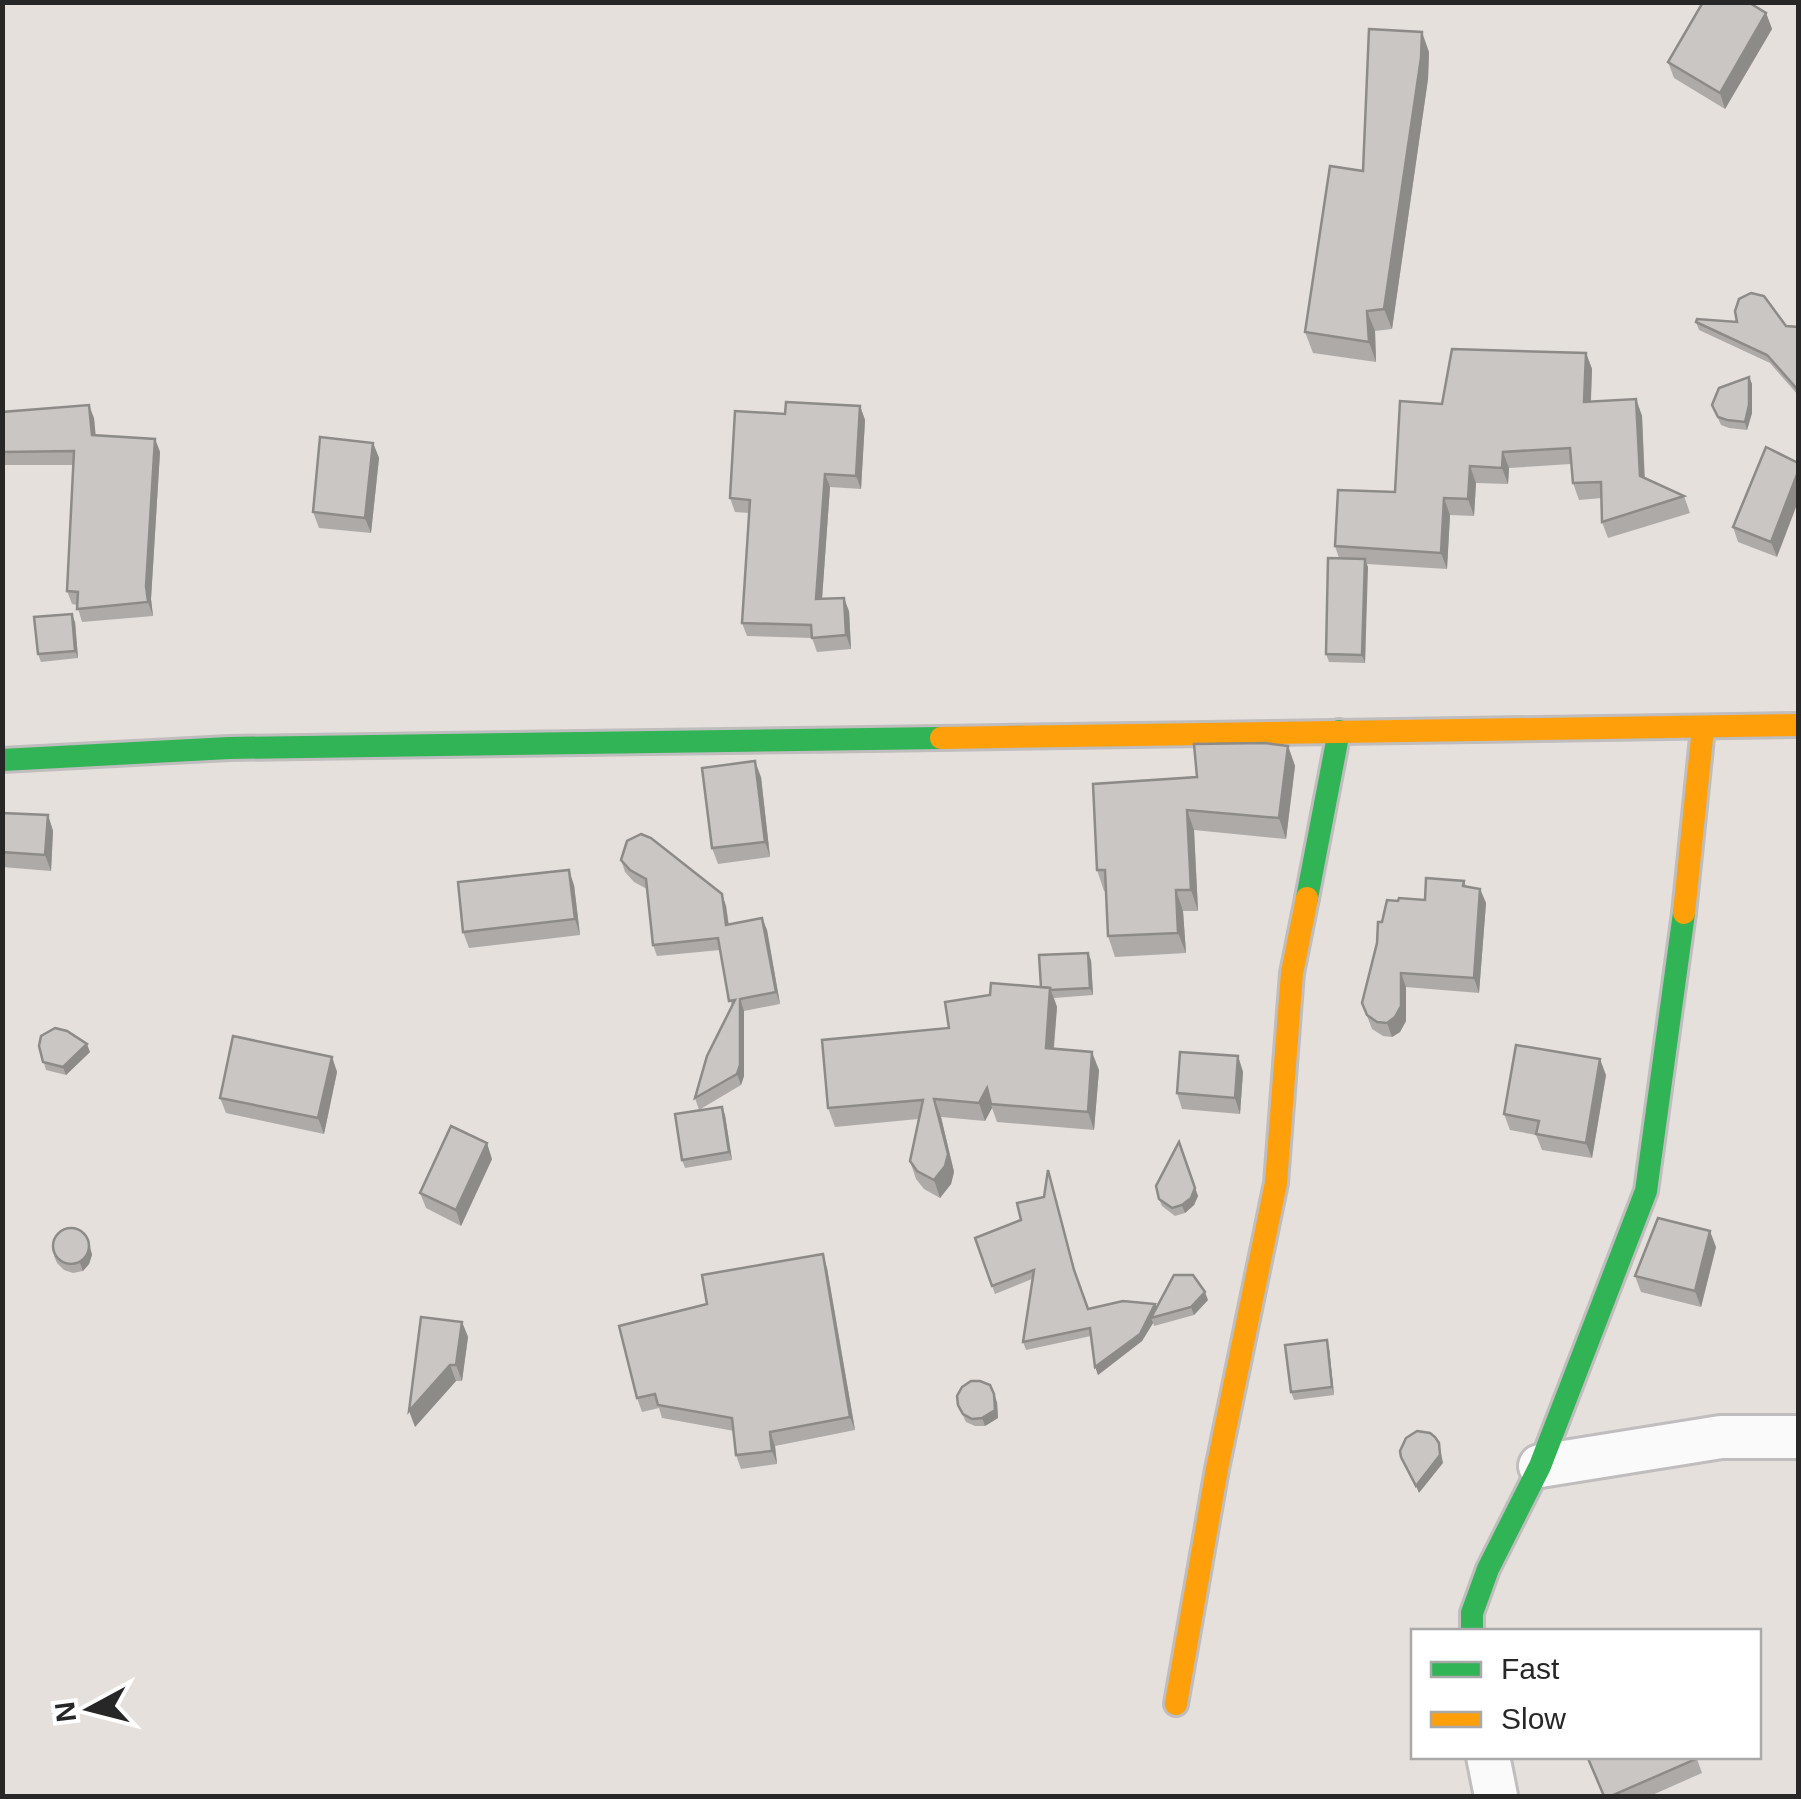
<svg xmlns="http://www.w3.org/2000/svg" width="1801" height="1799" viewBox="0 0 1801 1799" font-family="Helvetica,sans-serif">
<rect width="100%" height="100%" fill="#e5e0dc"/>
<g fill="none" stroke-linecap="round" stroke-linejoin="round">
<defs>
<g id="street">
<path d="M 1540,1466 L 1721,1437 L 1798,1437"/>
<path d="M 1488,1756 L 1496,1796"/>
</g>
<g id="fast">
<path d="M 2,760 L 229,748 L 941,738"/>
<path d="M 1307,898 L 1339,731"/>
<path d="M 1472,1632 L 1472,1613 L 1488,1569 L 1540,1466 L 1646,1191 L 1684,913"/>
</g>
<g id="slow">
<path d="M 941,738 L 1798,725"/>
<path d="M 1684,913 L 1703,728"/>
<path d="M 1176,1704 L 1217,1469 L 1276,1183 L 1292,973 L 1307,898"/>
</g>
</defs>
<!-- street casing -->
<use href="#street" stroke="#bfbdbe" stroke-width="48"/>
<!-- fast casing -->
<use href="#fast" stroke="#bfbdbe" stroke-width="28"/>
<!-- slow casing -->
<use href="#slow" stroke="#bfbdbe" stroke-width="28"/>
<!-- street -->
<use href="#street" stroke="#fbfafa" stroke-width="42"/>
<!-- fast -->
<use href="#fast" stroke="#30b455" stroke-width="22"/>
<!-- slow -->
<use href="#slow" stroke="#ff9f0a" stroke-width="22"/>
</g>
<!-- wall -->
<g fill="#aeaaa8">
<path d="M 1766,13 L 1772,29 L 1725,109 L 1674,78 L 1668,62 Z"/>
<path d="M 1429,52 L 1428,79 L 1392,329 L 1375,331 L 1376,362 L 1313,353 L 1305,332 L 1363,171 Z"/>
<path d="M 1696,322 L 1798,327 L 1798,395 L 1770,363 L 1699,330 Z"/>
<path d="M 1586,353 L 1592,369 L 1591,401 L 1636,399 L 1642,416 L 1645,479 L 1684,496 L 1690,513 L 1608,538 L 1602,522 L 1602,498 L 1579,500 L 1573,483 L 1571,464 L 1509,468 L 1508,484 L 1476,483 L 1474,516 L 1450,515 L 1447,569 L 1367,564 L 1365,663 L 1329,662 L 1326,654 L 1339,558 L 1335,546 L 1395,492 L 1442,404 Z"/>
<path d="M 1749,377 L 1752,384 L 1752,413 L 1747,430 L 1729,428 L 1721,425 L 1712,405 Z"/>
<path d="M 860,406 L 865,420 L 861,489 L 830,487 L 822,599 L 849,611 L 851,649 L 817,652 L 812,638 L 747,636 L 742,623 L 749,513 L 735,512 L 730,498 Z"/>
<path d="M 2,412 L 94,418 L 95,435 L 155,439 L 160,452 L 151,599 L 153,616 L 82,622 L 77,605 L 72,604 L 67,591 L 74,465 L 2,465 Z"/>
<path d="M 373,443 L 379,458 L 371,533 L 319,528 L 313,512 Z"/>
<path d="M 1766,447 L 1777,557 L 1738,542 L 1733,527 Z"/>
<path d="M 75,622 L 78,658 L 41,662 L 38,654 Z"/>
<path d="M 1288,746 L 1295,766 L 1286,839 L 1194,830 L 1198,911 L 1183,911 L 1186,953 L 1115,957 L 1108,936 L 1106,891 L 1104,891 L 1097,870 L 1197,777 Z"/>
<path d="M 761,777 L 770,857 L 718,864 L 712,848 Z"/>
<path d="M 2,813 L 48,815 L 53,831 L 51,871 L 2,867 Z"/>
<path d="M 621,860 L 722,894 L 726,906 L 729,925 L 762,918 L 767,930 L 780,1004 L 744,1011 L 744,1076 L 741,1085 L 699,1110 L 695,1098 L 732,1007 L 720,950 L 657,956 L 653,945 L 647,889 L 634,882 L 625,872 Z"/>
<path d="M 1464,881 L 1466,886 L 1480,889 L 1486,903 L 1479,993 L 1406,987 L 1406,1021 L 1400,1032 L 1392,1037 L 1383,1036 L 1372,1029 L 1362,1003 L 1382,922 L 1398,901 L 1425,900 Z"/>
<path d="M 574,885 L 580,935 L 469,948 L 463,932 Z"/>
<path d="M 1091,960 L 1093,995 L 1054,998 L 1057,1007 L 1054,1049 L 1099,1070 L 1094,1130 L 997,1122 L 992,1108 L 985,1121 L 941,1117 L 954,1172 L 951,1184 L 940,1198 L 924,1189 L 916,1179 L 910,1161 L 918,1119 L 835,1127 L 828,1108 L 949,1028 L 1041,987 Z"/>
<path d="M 39,1046 L 90,1052 L 66,1075 L 46,1070 Z"/>
<path d="M 1238,1056 L 1243,1072 L 1240,1114 L 1182,1109 L 1177,1093 Z"/>
<path d="M 332,1057 L 337,1072 L 324,1134 L 226,1113 L 220,1098 Z"/>
<path d="M 1606,1075 L 1592,1158 L 1542,1150 L 1536,1135 L 1510,1130 L 1504,1114 Z"/>
<path d="M 725,1115 L 732,1160 L 685,1168 L 682,1160 Z"/>
<path d="M 1182,1149 L 1198,1196 L 1194,1205 L 1185,1213 L 1175,1216 L 1162,1206 L 1159,1199 Z"/>
<path d="M 492,1159 L 461,1226 L 426,1208 L 420,1193 Z"/>
<path d="M 1048,1170 L 1077,1278 L 1088,1309 L 1155,1304 L 1156,1307 L 1208,1300 L 1194,1315 L 1154,1326 L 1153,1323 L 1142,1341 L 1098,1375 L 1091,1336 L 1026,1350 L 1023,1342 L 1032,1279 L 995,1294 L 975,1238 L 1021,1220 L 1044,1197 Z"/>
<path d="M 90,1245 L 92,1255 L 89,1264 L 83,1271 L 73,1273 L 64,1270 L 57,1263 L 54,1256 Z"/>
<path d="M 1716,1247 L 1701,1307 L 1641,1292 L 1635,1276 Z"/>
<path d="M 827,1268 L 855,1430 L 775,1446 L 777,1464 L 741,1469 L 736,1455 L 734,1431 L 662,1418 L 659,1408 L 642,1412 L 637,1398 L 707,1304 Z"/>
<path d="M 462,1322 L 468,1337 L 462,1381 L 456,1381 L 415,1427 Z"/>
<path d="M 1329,1348 L 1334,1395 L 1294,1400 L 1291,1392 Z"/>
<path d="M 997,1402 L 998,1418 L 985,1426 L 975,1426 L 966,1422 L 958,1405 Z"/>
<path d="M 1587,1756 L 1696,1756 L 1702,1773 L 1650,1796 L 1603,1796 Z"/>
</g>
<!-- shaded-wall -->
<g fill="#8d8b88">
<path d="M 1766,13 L 1772,29 L 1725,109 L 1720,93 Z"/>
<path d="M 1422,32 L 1429,52 L 1428,79 L 1392,329 L 1384,309 Z"/>
<path d="M 1367,311 L 1375,331 L 1376,362 L 1369,342 Z"/>
<path d="M 1586,353 L 1592,369 L 1590,418 L 1584,402 Z"/>
<path d="M 1749,377 L 1752,384 L 1752,413 L 1747,430 L 1745,422 Z"/>
<path d="M 1636,399 L 1642,416 L 1645,493 L 1640,476 Z"/>
<path d="M 89,405 L 94,418 L 97,448 L 92,435 Z"/>
<path d="M 860,406 L 865,420 L 861,489 L 856,476 Z"/>
<path d="M 155,439 L 160,452 L 151,599 L 153,616 L 148,602 L 146,586 Z"/>
<path d="M 373,443 L 379,458 L 371,533 L 365,518 Z"/>
<path d="M 1503,452 L 1509,468 L 1508,484 L 1502,468 Z"/>
<path d="M 1470,466 L 1476,483 L 1474,516 L 1468,499 Z"/>
<path d="M 1798,472 L 1798,502 L 1777,557 L 1771,542 Z"/>
<path d="M 825,474 L 830,487 L 821,613 L 816,599 Z"/>
<path d="M 1444,498 L 1450,515 L 1447,569 L 1441,553 Z"/>
<path d="M 1365,559 L 1368,567 L 1365,663 L 1362,655 Z"/>
<path d="M 844,598 L 849,611 L 851,649 L 846,635 Z"/>
<path d="M 72,614 L 75,622 L 78,658 L 75,651 Z"/>
<path d="M 1288,746 L 1295,766 L 1286,839 L 1279,818 Z"/>
<path d="M 755,761 L 761,777 L 770,857 L 765,842 Z"/>
<path d="M 1187,810 L 1194,830 L 1198,911 L 1191,890 Z"/>
<path d="M 48,815 L 53,831 L 51,871 L 45,855 Z"/>
<path d="M 569,870 L 574,885 L 580,935 L 575,919 Z"/>
<path d="M 1480,889 L 1486,903 L 1479,993 L 1474,978 Z"/>
<path d="M 1176,890 L 1183,911 L 1186,953 L 1178,933 Z"/>
<path d="M 722,894 L 726,906 L 730,937 L 726,925 Z"/>
<path d="M 762,918 L 767,930 L 780,1004 L 776,992 Z"/>
<path d="M 1088,953 L 1091,960 L 1093,995 L 1090,988 Z"/>
<path d="M 1401,973 L 1406,987 L 1406,1021 L 1400,1032 L 1392,1037 L 1387,1023 Z"/>
<path d="M 1050,988 L 1057,1007 L 1052,1066 L 1046,1048 Z"/>
<path d="M 740,999 L 744,1011 L 744,1076 L 741,1085 L 737,1074 Z"/>
<path d="M 87,1044 L 90,1052 L 66,1075 L 63,1067 Z"/>
<path d="M 1092,1052 L 1099,1070 L 1094,1130 L 1088,1112 Z"/>
<path d="M 1238,1056 L 1243,1072 L 1240,1114 L 1235,1098 Z"/>
<path d="M 332,1057 L 337,1072 L 324,1134 L 318,1118 Z"/>
<path d="M 1600,1059 L 1606,1075 L 1592,1158 L 1586,1143 Z"/>
<path d="M 987,1088 L 992,1108 L 985,1121 L 979,1103 Z"/>
<path d="M 934,1099 L 941,1117 L 954,1172 L 951,1184 L 940,1198 L 934,1180 Z"/>
<path d="M 722,1107 L 725,1115 L 732,1160 L 729,1152 Z"/>
<path d="M 487,1143 L 492,1159 L 461,1226 L 456,1210 Z"/>
<path d="M 1195,1188 L 1198,1196 L 1194,1205 L 1185,1213 L 1182,1205 Z"/>
<path d="M 1710,1231 L 1716,1247 L 1701,1307 L 1695,1291 Z"/>
<path d="M 87,1237 L 92,1255 L 89,1264 L 83,1271 L 80,1263 Z"/>
<path d="M 823,1254 L 827,1268 L 855,1430 L 850,1417 Z"/>
<path d="M 1205,1292 L 1208,1300 L 1194,1315 L 1191,1307 Z"/>
<path d="M 1155,1304 L 1158,1312 L 1151,1318 L 1153,1323 L 1142,1341 L 1098,1375 L 1095,1367 Z"/>
<path d="M 462,1322 L 468,1337 L 462,1381 L 456,1365 Z"/>
<path d="M 1327,1340 L 1329,1348 L 1334,1395 L 1332,1387 Z"/>
<path d="M 450,1365 L 456,1381 L 415,1427 L 409,1411 Z"/>
<path d="M 994,1394 L 997,1402 L 998,1418 L 985,1426 L 982,1418 Z"/>
<path d="M 770,1432 L 775,1446 L 777,1464 L 772,1451 Z"/>
<path d="M 1439,1443 L 1443,1463 L 1419,1493 L 1416,1486 Z"/>
</g>
<!-- building -->
<g fill="#cac6c3" stroke="#8d8b88" stroke-width="2.5">
<path d="M 1703,2 L 1748,2 L 1766,13 L 1720,93 L 1668,62 Z"/>
<path d="M 1369,29 L 1422,32 L 1421,58 L 1384,309 L 1367,311 L 1369,342 L 1305,332 L 1330,166 L 1363,171 Z"/>
<path d="M 1751,293 L 1764,296 L 1786,326 L 1798,327 L 1798,390 L 1767,355 L 1696,322 L 1697,319 L 1737,322 L 1735,311 L 1739,299 Z"/>
<path d="M 1452,349 L 1586,353 L 1584,402 L 1636,399 L 1640,476 L 1684,496 L 1602,522 L 1601,482 L 1573,483 L 1570,448 L 1503,452 L 1502,468 L 1470,466 L 1468,499 L 1444,498 L 1441,553 L 1335,546 L 1338,490 L 1395,492 L 1400,401 L 1442,404 Z"/>
<path d="M 1749,377 L 1749,405 L 1745,422 L 1727,420 L 1718,417 L 1712,405 L 1719,388 Z"/>
<path d="M 786,402 L 860,406 L 856,476 L 825,474 L 816,599 L 844,598 L 846,635 L 812,638 L 811,625 L 742,623 L 750,500 L 730,498 L 735,411 L 785,414 Z"/>
<path d="M 89,405 L 92,435 L 155,439 L 146,586 L 148,602 L 77,609 L 78,592 L 67,591 L 74,451 L 2,452 L 2,412 Z"/>
<path d="M 320,437 L 373,443 L 365,518 L 313,512 Z"/>
<path d="M 1766,447 L 1798,463 L 1798,472 L 1771,542 L 1733,527 Z"/>
<path d="M 1328,558 L 1365,559 L 1362,655 L 1326,654 Z"/>
<path d="M 72,614 L 75,651 L 38,654 L 34,617 Z"/>
<path d="M 1265,743 L 1288,746 L 1279,818 L 1187,810 L 1191,890 L 1176,890 L 1178,933 L 1108,936 L 1105,870 L 1097,870 L 1093,784 L 1197,777 L 1194,744 Z"/>
<path d="M 755,761 L 765,842 L 712,848 L 702,768 Z"/>
<path d="M 2,813 L 48,815 L 45,855 L 2,852 Z"/>
<path d="M 641,834 L 651,838 L 722,894 L 726,925 L 762,918 L 776,992 L 740,999 L 740,1065 L 737,1074 L 695,1098 L 707,1056 L 735,1000 L 729,1001 L 718,938 L 653,945 L 646,879 L 630,870 L 621,860 L 627,841 Z"/>
<path d="M 569,870 L 575,919 L 463,932 L 458,882 Z"/>
<path d="M 1426,878 L 1464,881 L 1463,886 L 1480,889 L 1474,978 L 1401,973 L 1401,1006 L 1395,1017 L 1387,1023 L 1377,1022 L 1367,1015 L 1362,1003 L 1377,943 L 1378,922 L 1382,922 L 1387,900 L 1398,901 L 1399,898 L 1425,900 Z"/>
<path d="M 1088,953 L 1090,988 L 1050,990 L 1050,988 L 1041,987 L 1039,955 Z"/>
<path d="M 991,983 L 1050,988 L 1046,1048 L 1092,1052 L 1088,1112 L 991,1104 L 987,1088 L 979,1103 L 934,1099 L 948,1154 L 945,1166 L 934,1180 L 917,1171 L 910,1161 L 923,1100 L 828,1108 L 822,1040 L 949,1028 L 945,1002 L 990,995 Z"/>
<path d="M 55,1028 L 67,1031 L 87,1044 L 63,1067 L 43,1062 L 39,1046 L 41,1036 Z"/>
<path d="M 233,1036 L 332,1057 L 318,1118 L 220,1098 Z"/>
<path d="M 1516,1045 L 1600,1059 L 1586,1143 L 1536,1134 L 1539,1121 L 1504,1114 Z"/>
<path d="M 1180,1052 L 1238,1056 L 1235,1098 L 1177,1093 Z"/>
<path d="M 722,1107 L 729,1152 L 682,1160 L 675,1114 Z"/>
<path d="M 451,1126 L 487,1143 L 456,1210 L 420,1193 Z"/>
<path d="M 1179,1142 L 1195,1188 L 1191,1198 L 1182,1205 L 1172,1208 L 1159,1199 L 1156,1186 Z"/>
<path d="M 1048,1170 L 1074,1270 L 1088,1309 L 1123,1301 L 1155,1304 L 1140,1334 L 1095,1367 L 1090,1328 L 1023,1342 L 1034,1270 L 992,1286 L 975,1238 L 1021,1220 L 1017,1203 L 1044,1197 Z"/>
<path d="M 1658,1218 L 1710,1231 L 1695,1291 L 1635,1276 Z"/>
<circle cx="71" cy="1246" r="18"/>
<path d="M 823,1254 L 850,1417 L 770,1432 L 772,1451 L 736,1455 L 732,1418 L 658,1405 L 655,1394 L 637,1398 L 619,1326 L 707,1304 L 702,1275 Z"/>
<path d="M 1174,1275 L 1193,1275 L 1205,1292 L 1191,1307 L 1151,1318 Z"/>
<path d="M 421,1317 L 462,1322 L 456,1365 L 450,1365 L 409,1411 Z"/>
<path d="M 1327,1340 L 1332,1387 L 1291,1392 L 1285,1345 Z"/>
<path d="M 971,1381 L 980,1381 L 990,1385 L 994,1394 L 995,1410 L 982,1418 L 972,1419 L 963,1414 L 958,1405 L 957,1396 L 962,1387 Z"/>
<path d="M 1417,1431 L 1430,1433 L 1435,1437 L 1439,1443 L 1440,1455 L 1416,1486 L 1401,1457 L 1400,1451 L 1406,1438 Z"/>
<path d="M 1587,1756 L 1696,1756 L 1696,1759 L 1611,1796 L 1604,1796 Z"/>
</g>
<!-- border -->
<rect width="1801" height="1799" fill="none" stroke="#272727" stroke-width="10"/>
<!-- legend -->
<rect x="1411" y="1629" width="350" height="130" fill="#ffffff" stroke="#a9a9a9" stroke-width="2.5"/>
<rect x="1431" y="1662" width="50" height="15" fill="#30b455" stroke="#a9a9a9" stroke-width="2.5"/>
<text x="1501" y="1679" font-size="30" fill="#272727">Fast</text>
<rect x="1431" y="1712" width="50" height="15" fill="#ff9f0a" stroke="#a9a9a9" stroke-width="2.5"/>
<text x="1501" y="1729" font-size="30" fill="#272727">Slow</text>
<!-- north arrow -->
<g transform="translate(90 1709) rotate(263)" stroke="#ffffff" stroke-width="8" paint-order="stroke">
<path d="M0-8L18 38L0 25L-18 38Z" fill="#272727"/>
<text y="-15" font-size="28" font-weight="bold" text-anchor="middle" fill="#272727">N</text>
</g>
</svg>
